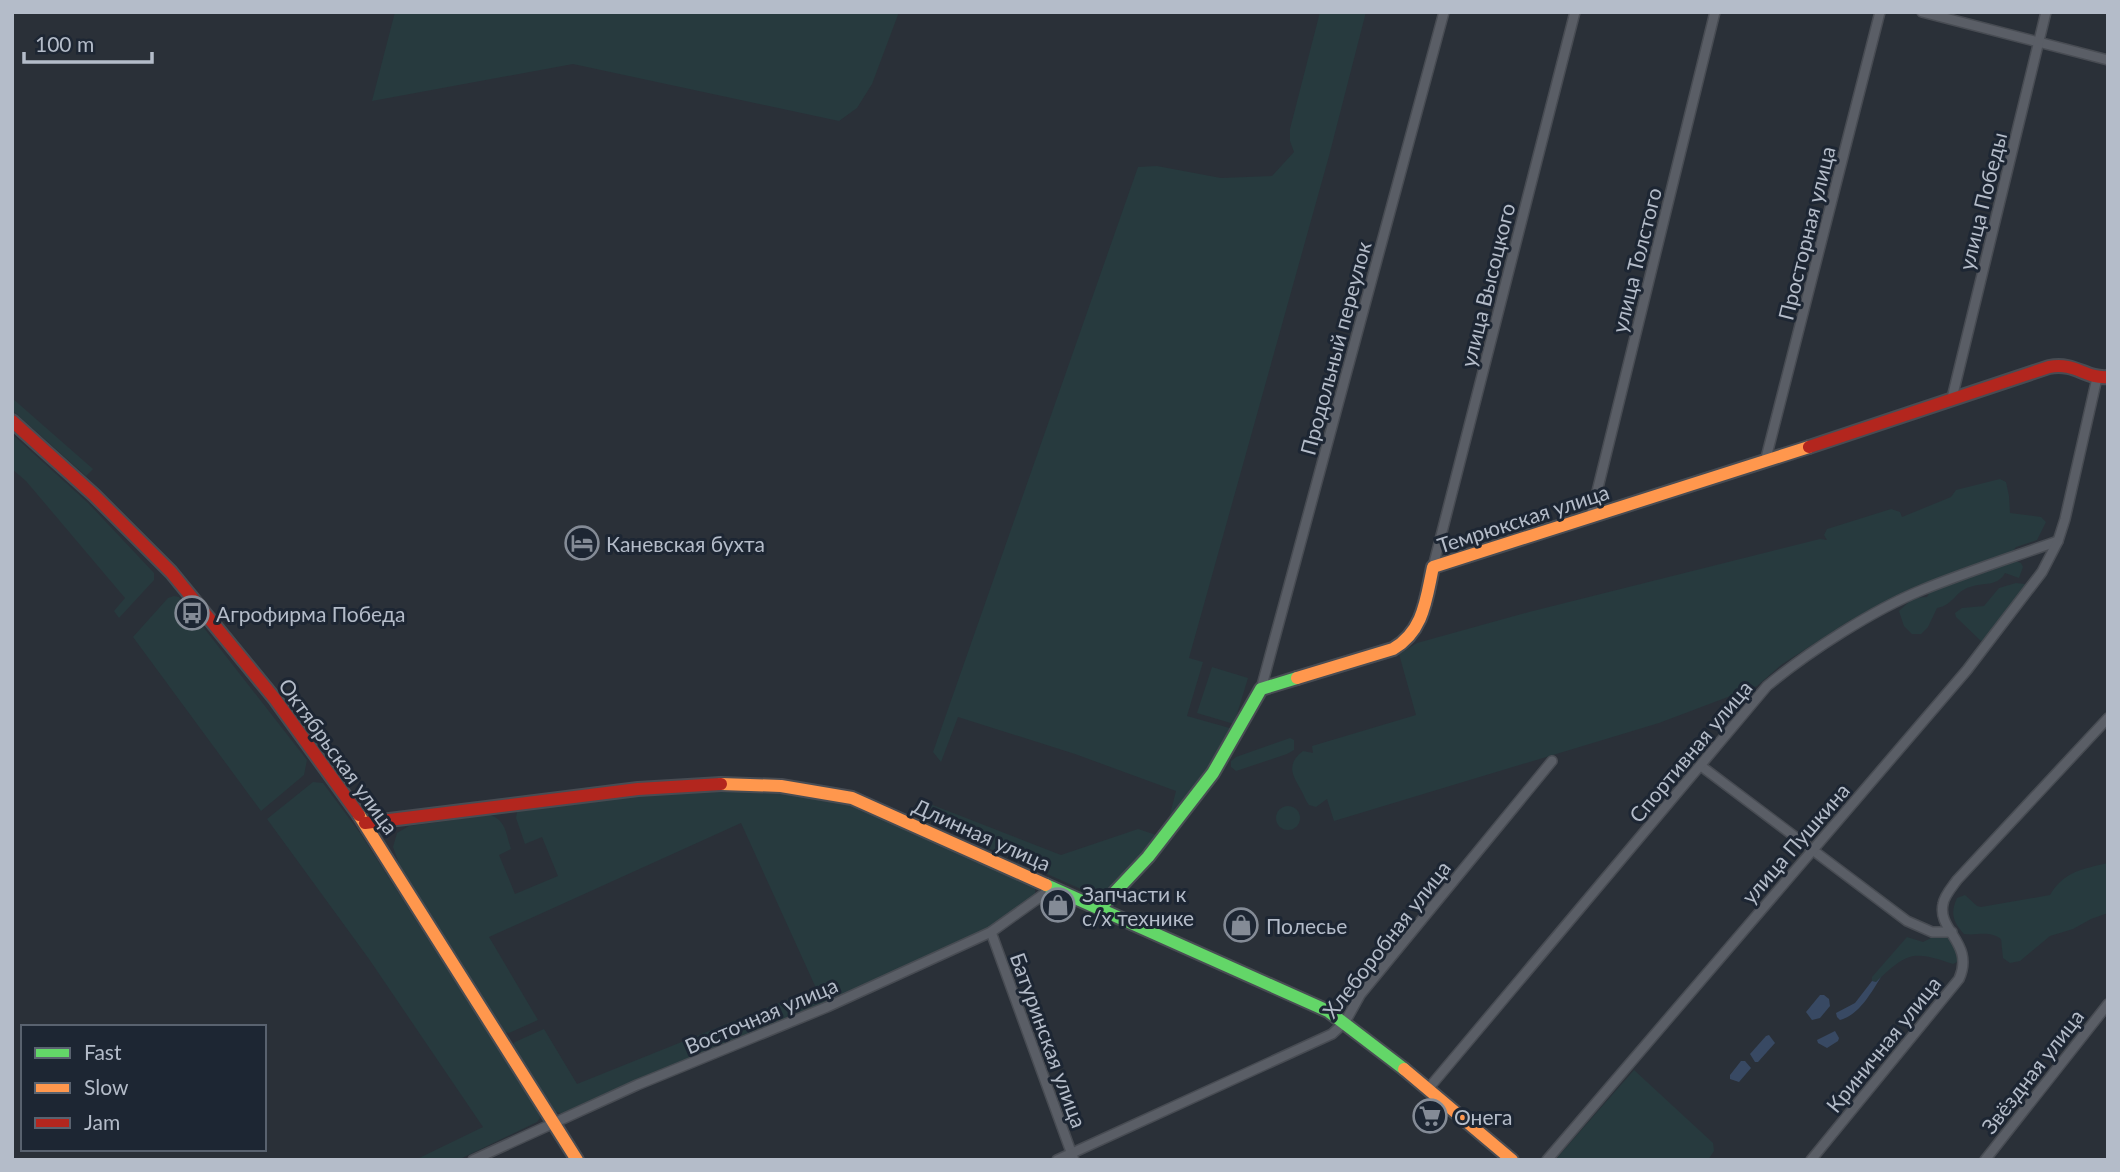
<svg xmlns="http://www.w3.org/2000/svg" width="2120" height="1172" viewBox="0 0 2120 1172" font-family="Lato,sans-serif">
<rect width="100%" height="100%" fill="#2a3038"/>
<!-- green -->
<g fill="#273a3e">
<path d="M 395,12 L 899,12 L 872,84 L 857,108 L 839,121 L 573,64 L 372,101 Z"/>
<path d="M 1320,12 L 1366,12 L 1329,156 L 1189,658 L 1203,662 L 1187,716 L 1233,729 C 1214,761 1194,790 1169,818 L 1176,791 L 1075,754 L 958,717 L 941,762 L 933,752 L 1138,167 L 1157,166 L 1221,178 L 1272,176 L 1294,152 L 1290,141 L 1290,129 Z"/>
<path d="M 12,398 L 93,469 L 86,476 L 12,410 Z"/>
<path d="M 12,434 L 88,503 L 154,573 L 154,580 L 119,618 L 114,611 L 125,598 L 26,481 L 12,469 Z"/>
<path d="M 2000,479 L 2006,482 L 2009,496 L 2010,513 L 2041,517 L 2046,522 L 2037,540 L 2016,547 L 2011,553 L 1967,567 L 1884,602 L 1849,621 L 1781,665 L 1757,686 L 1659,723 L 1334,821 L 1327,799 L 1316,807 L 1309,805 C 1305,800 1304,795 1301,790 C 1292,775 1286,764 1303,751 L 1313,753 L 1312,746 L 1416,715 L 1399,654 L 1417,643 L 1529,612 L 1820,539 L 1827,540 L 1824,535 L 1827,529 L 1891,509 L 1900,512 L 1902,517 L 1951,497 L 1956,490 Z"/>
<path d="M 2016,561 L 2021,563 L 2023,567 L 2019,578 L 2005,573 C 1997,587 1984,582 1970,587 C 1955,591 1954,605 1937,608 L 1928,627 L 1921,634 L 1912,634 L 1904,626 L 1899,611 L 1913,598 L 1927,597 L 1931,590 Z"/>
<path d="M 2016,583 L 2025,584 L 2025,588 L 1987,640 L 1981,641 L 1956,617 L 1955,613 L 1962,608 L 1984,606 L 1999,588 Z"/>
<path d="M 174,596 L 179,597 L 189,610 L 187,614 L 192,620 L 197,619 L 307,760 L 304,775 L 261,811 L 133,637 L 168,598 Z"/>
<path d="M 1212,667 L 1248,678 L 1234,724 L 1197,713 Z"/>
<path d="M 1290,738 L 1294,740 L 1294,750 L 1287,754 L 1236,771 L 1231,767 L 1231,761 L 1236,757 Z"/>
<path d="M 313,782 L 323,783 L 360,833 L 539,1112 L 540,1118 L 537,1122 L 458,1160 L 415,1160 L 483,1127 L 369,959 L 267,819 Z"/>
<path d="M 742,789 L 829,796 L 847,802 L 1035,883 L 1035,894 L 986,930 L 826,1003 L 563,1114 L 556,1112 L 512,1045 L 515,1042 L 544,1029 L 577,1084 L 816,988 L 741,823 L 489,937 L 538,1020 L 509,1033 L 504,1032 L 400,866 L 393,847 L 397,833 L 409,826 L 490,815 C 506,820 506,834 511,849 L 499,855 L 515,894 L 558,876 L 542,837 L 525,844 L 516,818 L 517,812 L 522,809 L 699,790 Z"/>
<path d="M 925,802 L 1061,855 L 1138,829 L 1156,835 L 1106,896 L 1099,897 L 907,812 Z"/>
<circle cx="1288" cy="818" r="12"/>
<path d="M 2108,863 L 2108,913 L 2091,919 L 2073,929 L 2050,936 L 2020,961 L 2010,963 L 2003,958 L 2001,939 C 1988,930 1978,936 1964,934 C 1953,922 1950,913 1957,898 L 1965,895 L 1977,906 L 1981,907 L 2050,895 C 2064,871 2083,869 2108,863 Z"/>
<path d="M 1945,936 C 1956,941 1959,951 1957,962 L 1953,964 C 1913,950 1907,952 1876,982 L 1872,981 L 1872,977 L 1907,937 L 1923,942 L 1933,937 Z"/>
<path d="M 1634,1070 L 1713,1143 L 1714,1151 L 1708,1160 L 1555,1160 Z"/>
</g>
<!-- water -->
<g fill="#384963">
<path d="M 1881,977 C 1871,993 1859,1015 1840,1020 L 1837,1017 L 1836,1013 L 1855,1003 L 1872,981 L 1876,982 Z"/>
<path d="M 1820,995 L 1824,995 L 1829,999 L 1830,1006 L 1820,1018 L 1812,1020 L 1806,1012 Z"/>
<path d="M 1835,1031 L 1839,1038 L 1838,1041 L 1827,1048 L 1818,1043 L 1817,1040 Z"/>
<path d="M 1769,1035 L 1775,1043 L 1758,1062 L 1755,1062 L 1750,1054 L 1766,1036 Z"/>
<path d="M 1741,1061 L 1745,1061 L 1751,1068 L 1739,1082 L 1730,1079 L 1730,1075 Z"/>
</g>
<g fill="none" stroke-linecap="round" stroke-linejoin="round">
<defs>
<g id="street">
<path d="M 1922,12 L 2108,60"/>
<path d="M 1952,398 L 2046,12"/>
<path d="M 1765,462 L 1880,12"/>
<path d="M 1591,516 L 1715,12"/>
<path d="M 1433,567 L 1575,12"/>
<path d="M 1261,689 L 1444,12"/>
<path d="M 1701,766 L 1907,921 L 1932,932 L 1952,932"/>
<path d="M 991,932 L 1074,1160"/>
<path d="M 1428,1089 L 1767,686 C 1808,652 1873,610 1922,590 C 1966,572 2013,557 2058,541"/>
<path d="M 473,1160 L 637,1085 L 827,1007 L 991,932 L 1054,887"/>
<path d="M 1057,1160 L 1332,1034 L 1345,1022 L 1360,995 L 1552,761"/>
<path d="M 1547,1160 L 1967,670 L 2042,572 L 2058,541 L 2065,519 L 2097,378"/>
<path d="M 1811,1160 L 1959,979 C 1975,943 1937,931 1943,904 C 1944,896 1952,887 1957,880 L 2108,718"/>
<path d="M 1985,1160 L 2108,1004"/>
</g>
<g id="fast">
<path d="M 1046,885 L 1328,1011 L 1404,1069"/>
<path d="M 1100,908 L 1148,857 L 1213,773 L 1261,689 L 1297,678"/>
</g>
<g id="slow">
<path d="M 1297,678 L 1393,649 C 1424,631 1426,599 1433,567 L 1809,447"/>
<path d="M 721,784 L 781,786 L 852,798 L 1046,885"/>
<path d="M 359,815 L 577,1160"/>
<path d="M 1404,1069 L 1512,1160"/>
</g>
<g id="jam">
<path d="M 12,421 L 94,495 L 171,572 L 275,699 L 359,815"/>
<path d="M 1809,447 L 2049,367 C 2076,362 2085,379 2108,377"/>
<path d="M 365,823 L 638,789 L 721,784"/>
</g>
</defs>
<!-- street casing -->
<use href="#street" stroke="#484c53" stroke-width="12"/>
<!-- fast casing -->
<use href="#fast" stroke="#484c53" stroke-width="16"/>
<!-- slow casing -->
<use href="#slow" stroke="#484c53" stroke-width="16"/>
<!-- jam casing -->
<use href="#jam" stroke="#484c53" stroke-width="16"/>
<!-- street -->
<use href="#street" stroke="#5a5e66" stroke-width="9"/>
<!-- fast -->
<use href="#fast" stroke="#63d668" stroke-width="12"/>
<!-- slow -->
<use href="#slow" stroke="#ff974d" stroke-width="12"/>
<!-- jam -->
<use href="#jam" stroke="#b3261e" stroke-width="12"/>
</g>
<!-- icons -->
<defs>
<symbol id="hotel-ring" viewBox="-11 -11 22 22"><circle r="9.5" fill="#1d2633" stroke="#848b96" stroke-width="1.5"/><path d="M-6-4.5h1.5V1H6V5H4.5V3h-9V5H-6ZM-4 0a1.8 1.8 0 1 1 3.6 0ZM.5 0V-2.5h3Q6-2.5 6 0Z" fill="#848b96"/></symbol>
<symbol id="bus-ring" viewBox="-11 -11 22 22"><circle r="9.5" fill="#1d2633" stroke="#848b96" stroke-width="1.5"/><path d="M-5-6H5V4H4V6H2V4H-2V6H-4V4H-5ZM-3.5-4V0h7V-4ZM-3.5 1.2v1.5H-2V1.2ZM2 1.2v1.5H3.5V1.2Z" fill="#848b96"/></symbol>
<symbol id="shop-ring" viewBox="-11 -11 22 22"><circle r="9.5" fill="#1d2633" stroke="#848b96" stroke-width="1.5"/><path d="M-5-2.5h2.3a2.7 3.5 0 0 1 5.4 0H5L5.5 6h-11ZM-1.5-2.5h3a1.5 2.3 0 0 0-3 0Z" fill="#848b96"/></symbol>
<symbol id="supermarket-ring" viewBox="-11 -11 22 22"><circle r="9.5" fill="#1d2633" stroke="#848b96" stroke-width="1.5"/><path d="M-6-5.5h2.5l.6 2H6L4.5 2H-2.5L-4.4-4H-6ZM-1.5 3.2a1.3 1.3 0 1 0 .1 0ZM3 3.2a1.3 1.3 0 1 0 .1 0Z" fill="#848b96"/></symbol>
</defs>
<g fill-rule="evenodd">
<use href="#hotel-ring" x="563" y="524" width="38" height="38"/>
<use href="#bus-ring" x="173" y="594" width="38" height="38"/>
<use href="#shop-ring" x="1039" y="886" width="38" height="38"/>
<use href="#shop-ring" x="1222" y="906" width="38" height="38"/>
<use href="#supermarket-ring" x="1411" y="1097" width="38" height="38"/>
</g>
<g text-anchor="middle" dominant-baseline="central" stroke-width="6" stroke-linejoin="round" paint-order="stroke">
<!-- street labels -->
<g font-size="21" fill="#b4bcc9" stroke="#1d2633">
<text transform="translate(1982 201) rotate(-76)">улица Победы</text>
<text transform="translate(1806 233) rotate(-76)">Просторная улица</text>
<text transform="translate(1636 260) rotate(-76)">улица Толстого</text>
<text transform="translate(1487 285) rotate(-76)">улица Высоцкого</text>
<text transform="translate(1335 348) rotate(-75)">Продольный переулок</text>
<text transform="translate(1523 518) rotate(-18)">Темрюкская улица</text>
<text transform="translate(1690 751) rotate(-50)">Спортивная улица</text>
<text transform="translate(339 756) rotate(54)">Октябрьская улица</text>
<text transform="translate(982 834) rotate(24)">Длинная улица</text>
<text transform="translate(1795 843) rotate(-49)">улица Пушкина</text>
<text transform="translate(1386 939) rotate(-52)">Хлеборобная улица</text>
<text transform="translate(761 1015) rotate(-23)">Восточная улица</text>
<text transform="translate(1049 1040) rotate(70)">Батуринская улица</text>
<text transform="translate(1883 1044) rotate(-51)">Криничная улица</text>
<text transform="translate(2032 1071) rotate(-52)">Звёздная улица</text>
</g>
<!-- poi labels -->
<g font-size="21" fill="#b4bcc9" stroke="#1d2633" text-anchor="start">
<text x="606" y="543">Каневская бухта</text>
<text x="216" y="613">Агрофирма Победа</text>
<text x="1082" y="893">Запчасти к<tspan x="1082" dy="24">с/х технике</tspan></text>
<text x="1266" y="925">Полесье</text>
<text x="1454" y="1116">Онега</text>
</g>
</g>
<!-- border -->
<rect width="2120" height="1172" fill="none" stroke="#b4bcc9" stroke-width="28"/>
<!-- legend -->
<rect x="21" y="1025" width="245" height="126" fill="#1d2633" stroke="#59626f" stroke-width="2"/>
<rect x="35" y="1048" width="35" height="10" fill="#63d668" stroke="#59626f" stroke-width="2"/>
<text x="84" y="1060" font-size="21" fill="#b4bcc9">Fast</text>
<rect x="35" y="1083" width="35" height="10" fill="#ff974d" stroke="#59626f" stroke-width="2"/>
<text x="84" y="1095" font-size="21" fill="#b4bcc9">Slow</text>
<rect x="35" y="1118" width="35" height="10" fill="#b3261e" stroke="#59626f" stroke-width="2"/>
<text x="84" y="1130" font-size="21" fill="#b4bcc9">Jam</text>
<!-- scale -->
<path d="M24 52v10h128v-10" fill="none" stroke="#b4bcc9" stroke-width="3.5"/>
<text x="35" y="52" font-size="21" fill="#b4bcc9" stroke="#1d2633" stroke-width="5" paint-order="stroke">100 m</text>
</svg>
